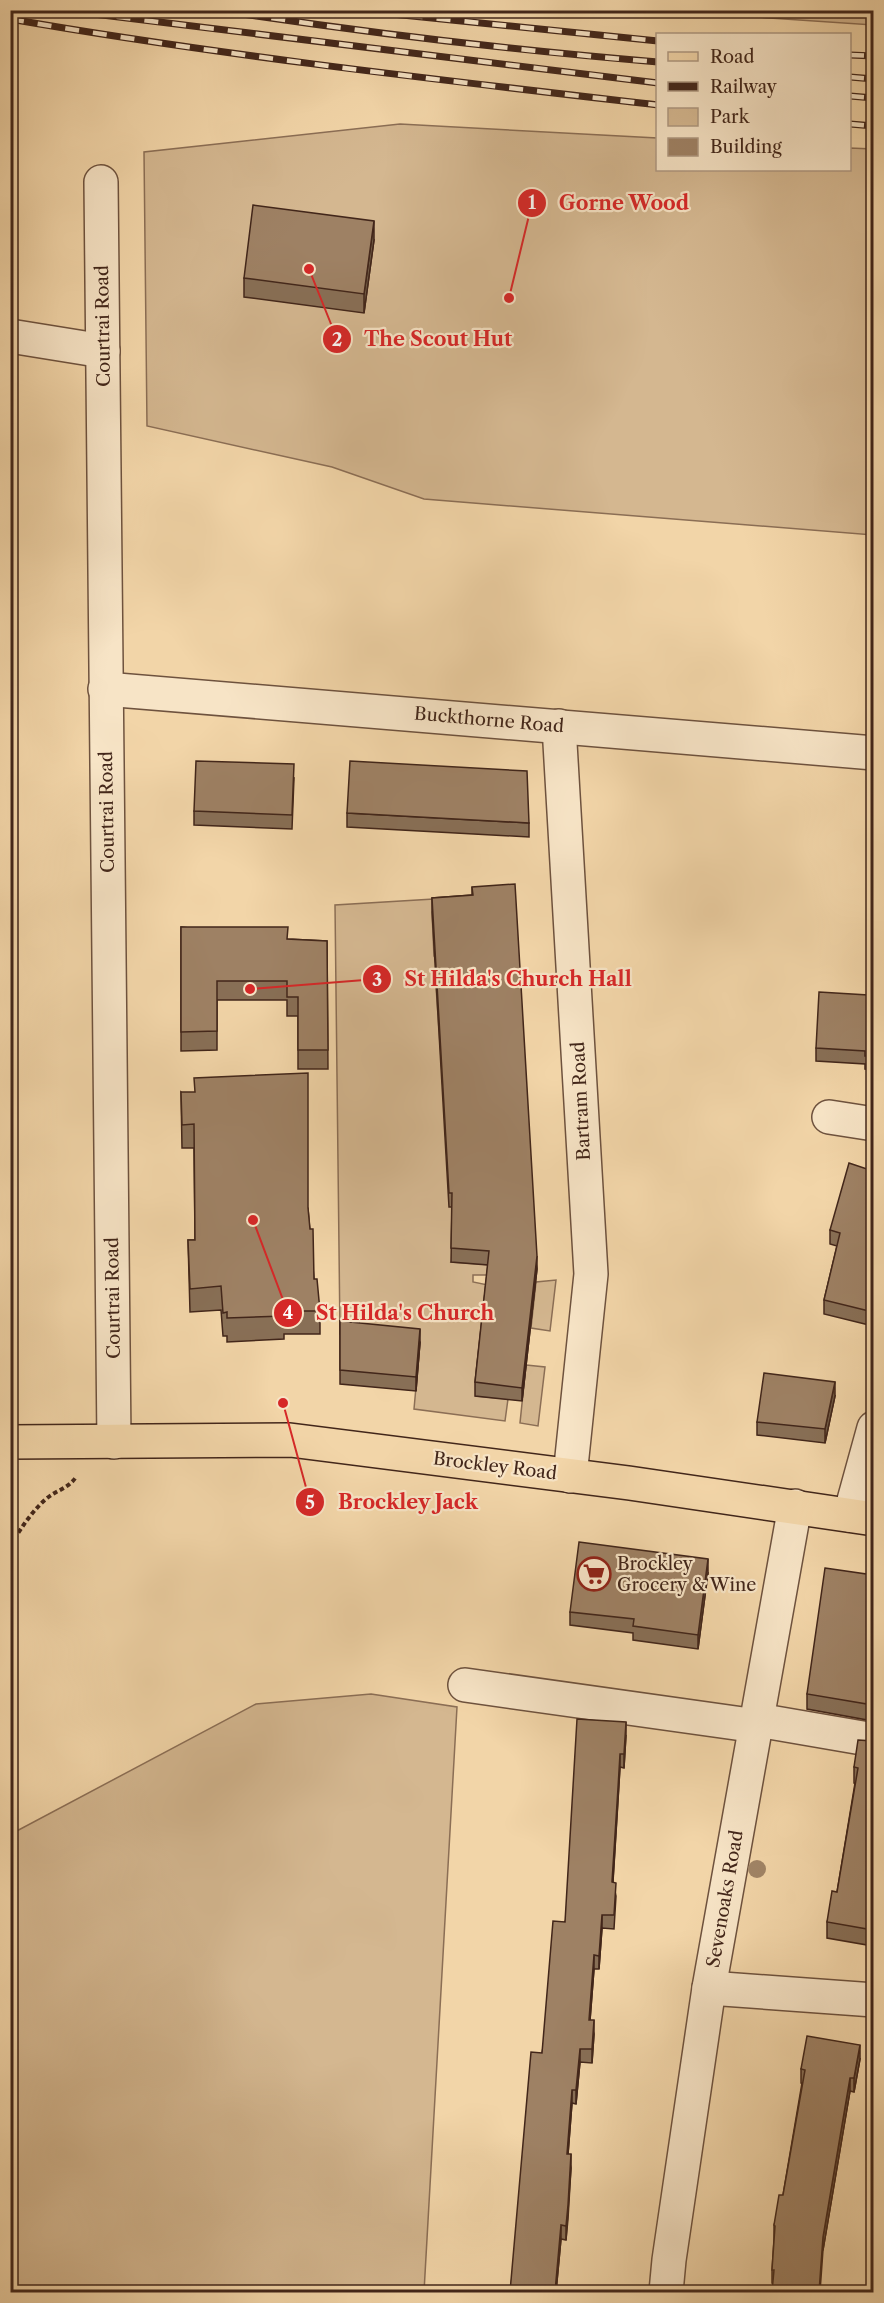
<svg xmlns="http://www.w3.org/2000/svg" width="884" height="2303" viewBox="0 0 884 2303" font-family="'Libre Caslon Text',serif">
<rect width="100%" height="100%" fill="#f2d5a8"/>
<filter id="stains"><feTurbulence type="fractalNoise" baseFrequency=".00333" numOctaves="4"/><feColorMatrix values="0 0 0 0 .2 0 0 0 0 .09 0 0 0 0 .02 0 0 0 .5 -.17"/></filter>
<radialGradient id="worn" r=".72"><stop offset=".6" stop-color="#630" stop-opacity="0"/><stop offset="1" stop-color="#630" stop-opacity=".3"/></radialGradient>
<!-- green -->
<g fill="#d4b790" stroke="#8b6e55" stroke-width="1.5">
<path d="M 661,11 L 873,11 L 873,25 L 668,11 Z"/>
<path d="M 400,124 L 657,138 L 658,170 L 850,170 L 850,148 L 873,149 L 873,535 L 424,499 L 332,467 L 147,426 L 144,152 Z"/>
<path d="M 515,891 L 432,912 L 434,956 L 475,954 L 435,972 L 443,1088 L 489,1206 L 451,1262 L 493,1265 L 495,1275 L 473,1275 L 473,1282 L 488,1285 L 476,1396 L 508,1399 L 505,1421 L 414,1409 L 420,1343 L 340,1334 L 335,905 L 467,897 L 475,893 Z"/>
<path d="M 556,1280 L 550,1331 L 531,1328 L 536,1282 Z"/>
<path d="M 526,1365 L 545,1367 L 538,1426 L 520,1423 Z"/>
<path d="M 371,1694 L 457,1707 L 424,2292 L 11,2292 L 11,1834 L 256,1704 Z"/>
</g>
<g fill="none" stroke-linecap="round" stroke-linejoin="round">
<defs>
<g id="minor">
<path d="M 101,182 L 114,1442"/>
<path d="M 10,336 L 103,351"/>
<path d="M 105,689 L 874,753"/>
<path d="M 559,726 L 591,1274 L 570,1476"/>
<path d="M 829,1117 L 874,1124"/>
<path d="M 850,1515 L 874,1428"/>
<path d="M 465,1685 L 757,1726"/>
<path d="M 758,1720 L 874,1740"/>
<path d="M 709,1988 L 874,2000"/>
<path d="M 666,2292 L 669,2260 L 709,1988 L 795,1506"/>
</g>
<path id="major" d="M 10,1442 L 290,1440 L 629,1483 L 874,1519"/>
</defs>
<!-- minor casing -->
<use href="#minor" stroke="#6e523e" stroke-width="36"/>
<!-- major casing -->
<use href="#major" stroke="#42261a" stroke-width="36"/>
<!-- path -->
<path stroke="#42261a" stroke-width="4" stroke-dasharray="4.5 3" stroke-linecap="butt" d="M 10,1545 C 21,1529 31,1512 46,1499 C 56,1490 68,1489 76,1477"/>
<!-- minor -->
<use href="#minor" stroke="#f7e4c6" stroke-width="33"/>
<!-- major -->
<use href="#major" stroke="#f2d5a8" stroke-width="33"/>
<defs>
<g id="rail">
<path d="M 61,10 L 658,83"/>
<path d="M 216,10 C 362,32 510,50 658,62"/>
<path d="M 353,10 L 658,41"/>
<path d="M 10,19 C 225,56 441,80 658,105"/>
<path d="M 850,55 L 874,56"/>
<path d="M 850,77 L 874,79"/>
<path d="M 850,96 L 874,98"/>
<path d="M 850,124 L 874,126"/>
</g>
</defs>
<!-- rail casing -->
<use href="#rail" stroke="#42261a" stroke-width="7"/>
<!-- rail -->
<use href="#rail" stroke="#f7e4c6" stroke-width="4.5" stroke-dasharray="14" stroke-linecap="butt"/>
</g>
<!-- trees -->
<circle fill="#a18567" cx="757" cy="1869" r="9"/>
<!-- wall -->
<g fill="#886f56" stroke="#42261a" stroke-width="1.5">
<path d="M 374,240 L 364,313 L 244,297 L 244,278 Z"/>
<path d="M 294,778 L 292,829 L 194,825 L 194,811 Z"/>
<path d="M 347,813 L 529,823 L 529,837 L 347,827 Z"/>
<path d="M 472,887 L 537,1269 L 522,1401 L 475,1396 L 475,1382 L 488,1265 L 451,1262 L 452,1207 L 449,1207 L 432,911 L 432,898 L 472,895 Z"/>
<path d="M 181,927 L 288,939 L 327,941 L 328,1069 L 298,1069 L 298,1016 L 287,1016 L 287,1000 L 217,1000 L 217,1050 L 181,1051 Z"/>
<path d="M 868,1001 L 873,1001 L 873,1070 L 865,1069 L 865,1064 L 816,1061 L 816,1048 Z"/>
<path d="M 181,1092 L 308,1208 L 314,1279 L 320,1311 L 320,1334 L 284,1334 L 284,1339 L 227,1342 L 227,1336 L 223,1336 L 221,1310 L 190,1312 L 188,1240 L 195,1240 L 194,1148 L 182,1148 Z"/>
<path d="M 873,1171 L 873,1326 L 824,1314 L 824,1300 L 837,1246 L 830,1244 L 830,1230 Z"/>
<path d="M 340,1321 L 420,1342 L 416,1391 L 340,1384 Z"/>
<path d="M 835,1396 L 825,1443 L 757,1435 L 757,1422 Z"/>
<path d="M 708,1573 L 698,1649 L 633,1640 L 633,1633 L 570,1625 L 570,1612 Z"/>
<path d="M 873,1575 L 873,1721 L 807,1709 L 807,1694 Z"/>
<path d="M 626,1735 L 624,1768 L 620,1767 L 618,1801 L 613,1882 L 616,1896 L 614,1929 L 602,1928 L 599,1969 L 594,1969 L 590,2020 L 594,2034 L 592,2063 L 580,2062 L 576,2104 L 572,2103 L 568,2154 L 571,2168 L 568,2219 L 566,2240 L 561,2239 L 556,2292 L 510,2292 L 542,2053 L 565,1922 Z"/>
<path d="M 873,1741 L 873,1946 L 827,1938 L 827,1922 L 837,1892 L 855,1783 L 854,1783 L 854,1767 Z"/>
<path d="M 860,2059 L 854,2092 L 850,2091 L 823,2250 L 773,2283 L 772,2283 L 772,2270 L 774,2239 L 774,2225 L 783,2195 L 802,2083 L 801,2083 L 801,2069 Z"/>
</g>
<!-- shaded-wall -->
<g fill="#6f5a46" stroke="#42261a" stroke-width="1.5">
<path d="M 374,221 L 374,240 L 364,313 L 364,294 Z"/>
<path d="M 537,1256 L 537,1269 L 522,1401 L 522,1388 Z"/>
<path d="M 420,1329 L 420,1342 L 416,1391 L 416,1377 Z"/>
<path d="M 835,1382 L 835,1396 L 825,1443 L 825,1429 Z"/>
<path d="M 708,1559 L 708,1573 L 698,1649 L 698,1635 Z"/>
<path d="M 626,1722 L 626,1735 L 624,1768 L 624,1754 Z"/>
<path d="M 620,1754 L 620,1767 L 612,1896 L 612,1882 Z"/>
<path d="M 602,1915 L 602,1928 L 599,1969 L 599,1956 Z"/>
<path d="M 594,1955 L 594,1969 L 589,2034 L 589,2020 Z"/>
<path d="M 594,2020 L 594,2034 L 592,2063 L 592,2049 Z"/>
<path d="M 860,2045 L 860,2059 L 854,2092 L 854,2078 Z"/>
<path d="M 580,2049 L 580,2062 L 576,2104 L 576,2090 Z"/>
<path d="M 850,2078 L 850,2091 L 823,2250 L 820,2292 L 819,2292 L 823,2237 Z"/>
<path d="M 572,2090 L 572,2103 L 567,2168 L 567,2154 Z"/>
<path d="M 571,2154 L 571,2168 L 566,2240 L 566,2226 Z"/>
<path d="M 561,2225 L 561,2239 L 556,2292 L 555,2292 Z"/>
</g>
<!-- building -->
<g fill="#9e8164" stroke="#42261a" stroke-width="1.5">
<path d="M 253,205 L 374,221 L 364,294 L 244,278 Z"/>
<path d="M 196,761 L 294,764 L 292,815 L 194,811 Z"/>
<path d="M 350,761 L 527,771 L 529,823 L 347,813 Z"/>
<path d="M 515,884 L 537,1256 L 522,1388 L 475,1382 L 489,1251 L 451,1248 L 452,1193 L 449,1193 L 432,898 L 473,895 L 472,887 Z"/>
<path d="M 181,927 L 288,927 L 287,939 L 327,941 L 328,1050 L 298,1050 L 298,997 L 287,997 L 287,981 L 217,981 L 217,1031 L 181,1032 Z"/>
<path d="M 819,992 L 868,995 L 868,1001 L 873,1001 L 873,1056 L 865,1056 L 865,1051 L 816,1048 Z"/>
<path d="M 308,1073 L 308,1208 L 310,1229 L 313,1229 L 314,1279 L 317,1279 L 320,1311 L 284,1311 L 284,1316 L 227,1318 L 227,1312 L 223,1313 L 221,1286 L 190,1289 L 188,1240 L 195,1240 L 194,1124 L 182,1125 L 181,1092 L 195,1092 L 194,1078 Z"/>
<path d="M 849,1163 L 873,1171 L 873,1312 L 824,1300 L 840,1233 L 830,1230 Z"/>
<path d="M 340,1321 L 420,1329 L 416,1377 L 340,1370 Z"/>
<path d="M 764,1373 L 835,1382 L 825,1429 L 757,1422 Z"/>
<path d="M 579,1542 L 708,1559 L 698,1635 L 633,1626 L 634,1619 L 570,1612 Z"/>
<path d="M 825,1568 L 873,1575 L 873,1705 L 807,1694 Z"/>
<path d="M 577,1719 L 626,1722 L 624,1754 L 620,1754 L 618,1788 L 612,1882 L 616,1883 L 614,1915 L 602,1915 L 599,1956 L 594,1955 L 589,2020 L 594,2020 L 592,2049 L 580,2049 L 576,2090 L 572,2090 L 567,2154 L 571,2154 L 568,2205 L 566,2226 L 561,2225 L 555,2292 L 510,2292 L 531,2052 L 542,2053 L 553,1921 L 565,1922 Z"/>
<path d="M 858,1740 L 873,1741 L 873,1930 L 827,1922 L 832,1891 L 837,1892 L 858,1768 L 854,1767 Z"/>
<path d="M 807,2036 L 860,2045 L 854,2078 L 850,2078 L 823,2237 L 819,2292 L 772,2292 L 774,2270 L 772,2270 L 775,2226 L 774,2225 L 779,2195 L 783,2195 L 805,2070 L 801,2069 Z"/>
</g>
<!-- icons -->
<defs>
<symbol id="supermarket-ring" viewBox="-11 -11 22 22"><circle r="9.5" fill="#f7e4c6" stroke="#8f2418" stroke-width="1.5"/><path d="M-6-5.5h2.5l.6 2H6L4.5 2H-2.5L-4.4-4H-6ZM-1.5 3.2a1.3 1.3 0 1 0 .1 0ZM3 3.2a1.3 1.3 0 1 0 .1 0Z" fill="#8f2418"/></symbol>
</defs>
<g fill-rule="evenodd">
<use href="#supermarket-ring" x="575" y="1555" width="38" height="38"/>
</g>
<g text-anchor="middle" dominant-baseline="central" stroke-width="4.5" stroke-linejoin="round" paint-order="stroke">
<!-- street labels -->
<g font-size="18" fill="#42261a" stroke="#f7e4c6">
<text transform="translate(103 326) rotate(-91)">Courtrai Road</text>
<text transform="translate(489 720) rotate(5)">Buckthorne Road</text>
<text transform="translate(107 812) rotate(-91)">Courtrai Road</text>
<text transform="translate(581 1101) rotate(-93)">Bartram Road</text>
<text transform="translate(113 1298) rotate(-91)">Courtrai Road</text>
<text transform="translate(495 1466) rotate(7)">Brockley Road</text>
<text transform="translate(725 1899) rotate(-80)">Sevenoaks Road</text>
</g>
<!-- poi labels -->
<g font-size="18" fill="#42261a" stroke="#f7e4c6" text-anchor="start">
<text x="617" y="1564">Brockley<tspan x="617" dy="21">Grocery &amp; Wine</tspan></text>
</g>
</g>
<!-- callouts -->
<path fill="none" stroke="#d62828" stroke-width="2" d="M509 298L532 203M309 269L337 339M250 989L377 979M253 1220L288 1313M283 1403L310 1502"/>
<g fill="#d62828" stroke="#f7e4c6" stroke-width="2">
<circle cx="509" cy="298" r="6"/>
<circle cx="309" cy="269" r="6"/>
<circle cx="250" cy="989" r="6"/>
<circle cx="253" cy="1220" r="6"/>
<circle cx="283" cy="1403" r="6"/>
<circle cx="532" cy="203" r="15"/>
<circle cx="337" cy="339" r="15"/>
<circle cx="377" cy="979" r="15"/>
<circle cx="288" cy="1313" r="15"/>
<circle cx="310" cy="1502" r="15"/>
</g>
<g font-size="18" text-anchor="middle" font-weight="bold" fill="#fff">
<text x="532" y="209">1</text>
<text x="337" y="346">2</text>
<text x="377" y="986">3</text>
<text x="288" y="1319">4</text>
<text x="310" y="1509">5</text>
</g>
<g font-size="20" text-anchor="middle" font-weight="bold" fill="#d62828" stroke="#f7e4c6" stroke-width="4.5" stroke-linejoin="round" paint-order="stroke">
<text x="624" y="210">Gorne Wood</text>
<text x="438" y="346">The Scout Hut</text>
<text x="518" y="986">St Hilda's Church Hall</text>
<text x="405" y="1320">St Hilda's Church</text>
<text x="408" y="1509">Brockley Jack</text>
</g>
<!-- margin -->
<rect width="884" height="2303" fill="none" stroke="#f2d5a8" stroke-width="36"/>
<rect x="12" y="12" width="860" height="2279" fill="none" stroke="#42261a" stroke-width="3"/>
<rect x="18" y="18" width="848" height="2267" fill="none" stroke="#42261a" stroke-width="1.5"/>
<!-- legend -->
<rect x="656" y="33" width="195" height="138" fill="#f7e4c6" stroke="#af9881" stroke-width="1.5"/>
<rect x="668" y="52" width="30" height="9" fill="#f2d5a8" stroke="#af9881" stroke-width="1.5"/>
<text x="710" y="63" font-size="18" fill="#42261a">Road</text>
<rect x="668" y="82" width="30" height="9" fill="#42261a" stroke="#af9881" stroke-width="1.5"/>
<text x="710" y="93" font-size="18" fill="#42261a">Railway</text>
<rect x="668" y="108" width="30" height="18" fill="#d4b790" stroke="#af9881" stroke-width="1.5"/>
<text x="710" y="123" font-size="18" fill="#42261a">Park</text>
<rect x="668" y="138" width="30" height="18" fill="#9e8164" stroke="#af9881" stroke-width="1.5"/>
<text x="710" y="153" font-size="18" fill="#42261a">Building</text>
<rect width="100%" height="100%" filter="url(#stains)"/>
<rect width="100%" height="100%" fill="url(#worn)"/>
</svg>
